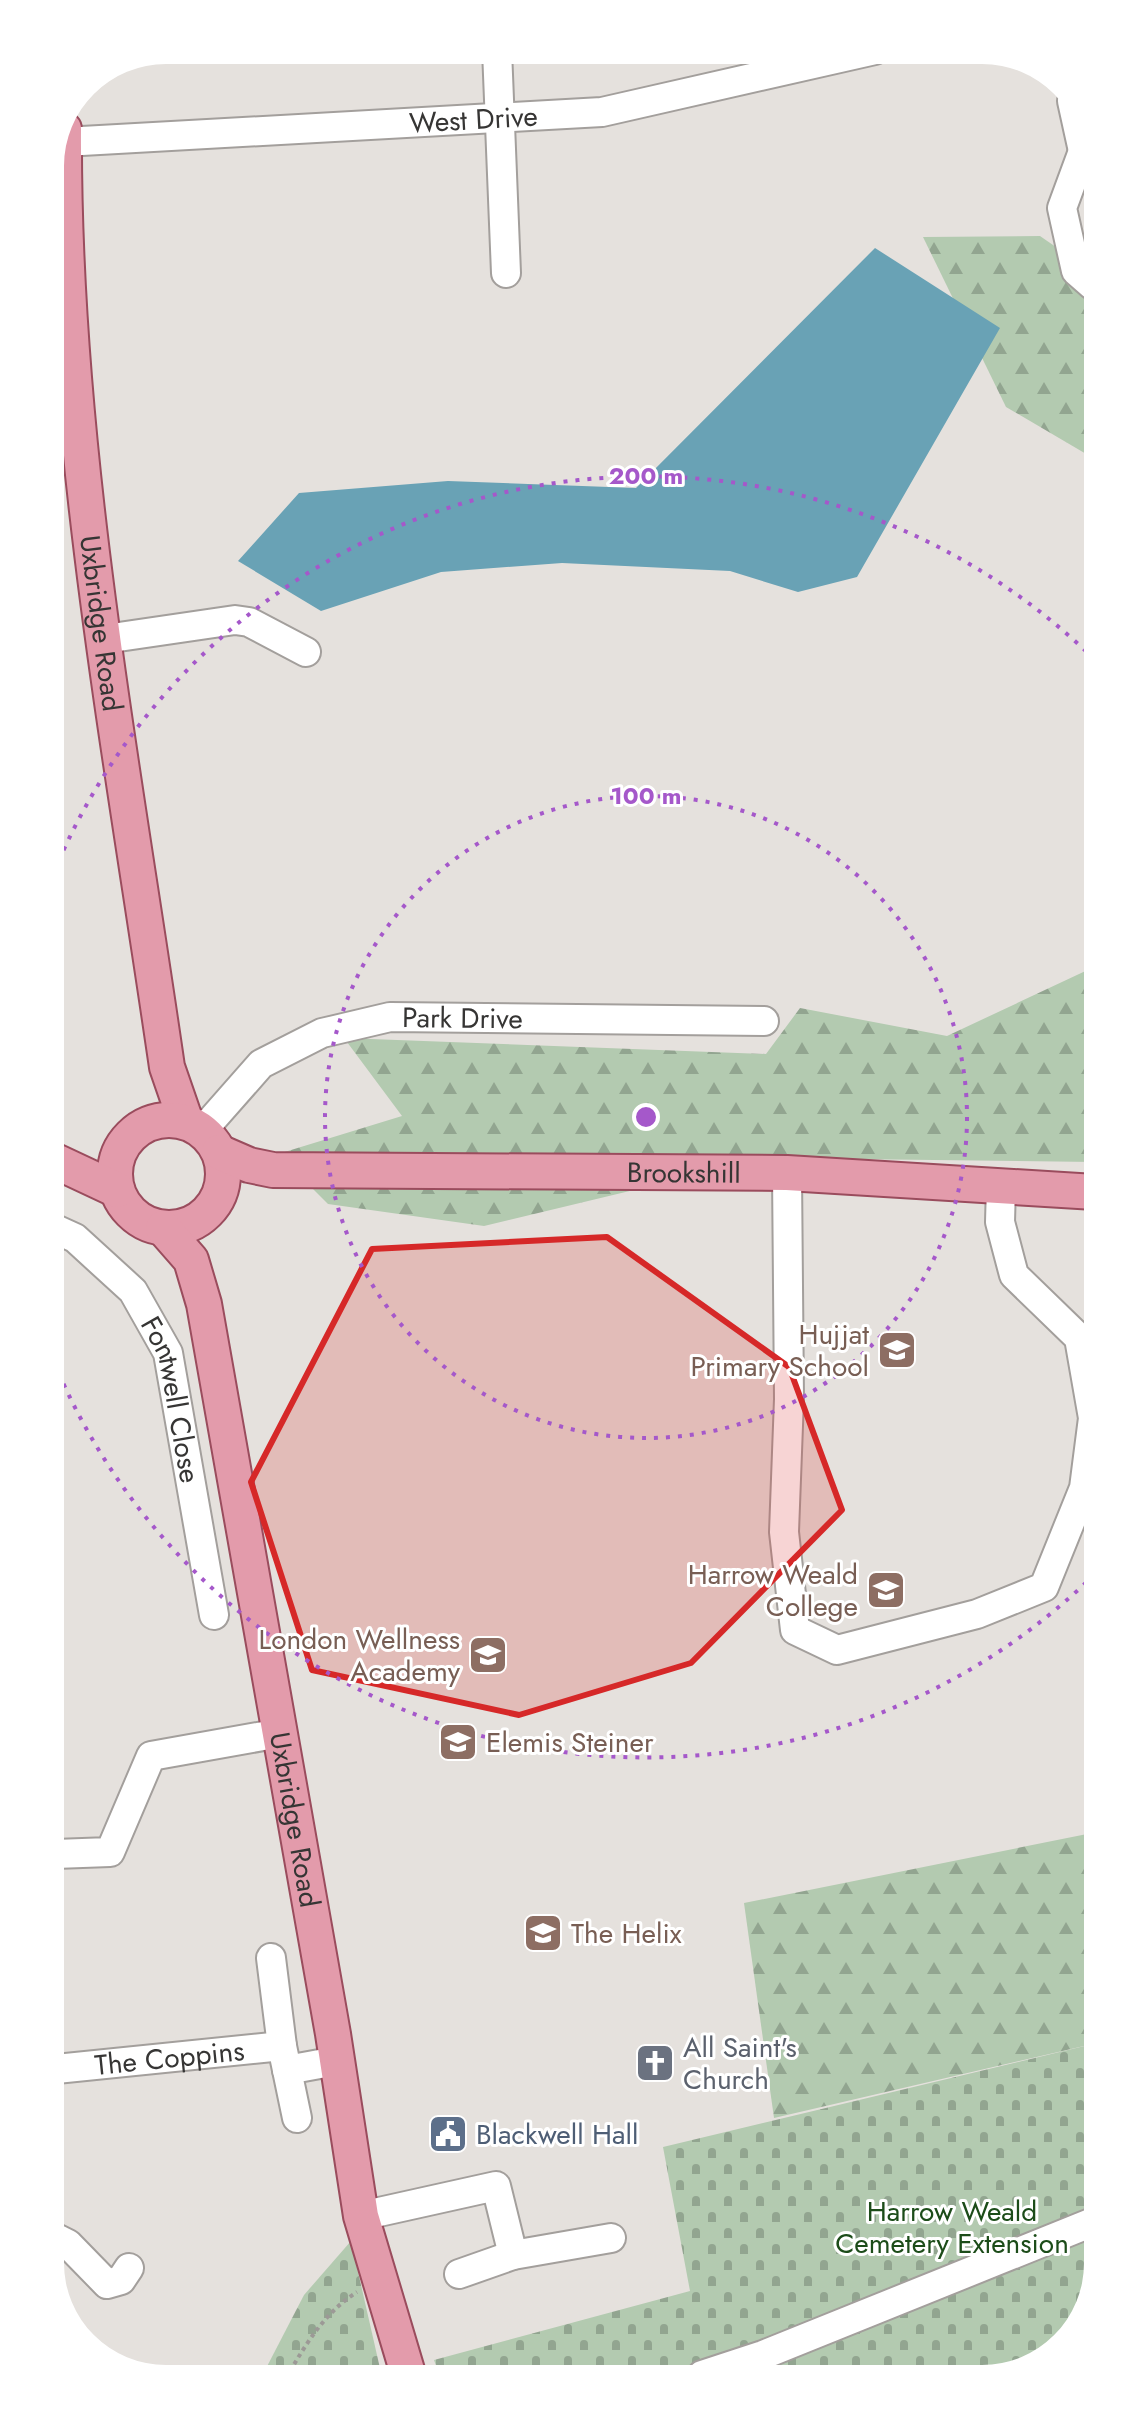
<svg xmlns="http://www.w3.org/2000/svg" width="1148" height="2429" viewBox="0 0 1148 2429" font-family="Jost,sans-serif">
<defs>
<pattern id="forest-firs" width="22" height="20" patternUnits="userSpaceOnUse" patternTransform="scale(2)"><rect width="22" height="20" fill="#b3cab0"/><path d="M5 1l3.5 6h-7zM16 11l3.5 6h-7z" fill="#92a590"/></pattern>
<pattern id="cemetery-stones" width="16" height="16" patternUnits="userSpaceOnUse" patternTransform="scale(2)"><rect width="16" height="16" fill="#b3cab0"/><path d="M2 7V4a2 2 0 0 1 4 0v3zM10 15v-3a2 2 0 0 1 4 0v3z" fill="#92a590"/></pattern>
</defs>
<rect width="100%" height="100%" fill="#e5e1dd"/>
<!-- forest -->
<g fill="url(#forest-firs)">
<path d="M 1040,236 L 1092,272 L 1093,458 L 1006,407 L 923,237 Z"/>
<path d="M 1094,967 L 1095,1162 L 767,1158 L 484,1226 L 328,1204 L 278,1154 L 402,1116 L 344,1038 L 766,1054 L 800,1008 L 947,1036 Z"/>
<path d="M 1097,1832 L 1097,2043 L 774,2118 L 744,1903 Z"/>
</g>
<!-- cemetery -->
<g fill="url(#cemetery-stones)">
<path d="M 1097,2043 L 1098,2263 L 1078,2328 L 1020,2373 L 440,2377 L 434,2360 L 690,2291 L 663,2147 Z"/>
<path d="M 351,2241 L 382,2377 L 261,2378 L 304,2295 Z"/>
</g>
<!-- water -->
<path fill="#69a2b5" d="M 875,248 L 1000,328 L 857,577 L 798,592 L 730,571 L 562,563 L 441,572 L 321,611 L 238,561 L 299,493 L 448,481 L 636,488 Z"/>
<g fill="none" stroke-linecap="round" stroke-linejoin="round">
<defs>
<g id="minor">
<path d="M 497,50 L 506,273"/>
<path d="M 1072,101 L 1083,151 L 1092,153"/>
<path id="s1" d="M 64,142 L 602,112 L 875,50"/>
<path d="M 1083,151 L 1062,208 L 1076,271 L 1092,285"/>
<path d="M 105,639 L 235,620 L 249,622 L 306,652"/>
<path id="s2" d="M 202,1131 L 261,1064 L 322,1033 L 390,1017 L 764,1021"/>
<path d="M 787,1173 L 789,1399 L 784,1532 L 795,1630 L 837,1650 L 977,1614 L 1044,1587 L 1084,1488 L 1093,1418 L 1079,1338 L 1014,1275 L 1000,1222 L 1001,1186"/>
<path id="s3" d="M 53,1228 L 75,1238 L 133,1291 L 168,1353 L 214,1615"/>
<path d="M 55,1854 L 110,1852 L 151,1756 L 280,1733"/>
<path d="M 271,1958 L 282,2046 L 297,2118"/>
<path id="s4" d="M 56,2069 L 282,2046"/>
<path d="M 287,2070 L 336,2061"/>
<path d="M 361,2216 L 496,2186 L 513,2255"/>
<path d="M 56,2238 L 68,2244 L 107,2284 L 121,2280 L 129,2268"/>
<path d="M 459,2274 L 513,2255 L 611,2238"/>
<path d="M 702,2375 L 763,2355 L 1098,2220"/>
</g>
<g id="major">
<path id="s5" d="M 64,129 C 62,444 122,756 167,1067 L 186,1122"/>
<circle cx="169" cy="1174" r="54"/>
<path id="s6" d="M 219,1152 L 249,1165 L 273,1170 L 787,1173 L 1095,1192"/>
<path d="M 53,1160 L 117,1190"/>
<path id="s7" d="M 163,1228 L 191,1260 L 204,1304 L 333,2034 L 361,2216 L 409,2377"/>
</g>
</defs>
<!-- minor casing -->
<use href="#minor" stroke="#a39f9c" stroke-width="32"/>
<!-- major casing -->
<use href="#major" stroke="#9a4c5d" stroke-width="38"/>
<!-- path -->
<path stroke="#9c9996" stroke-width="4" stroke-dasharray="4 4" stroke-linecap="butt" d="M 286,2378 C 306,2344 324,2313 357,2292"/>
<!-- minor -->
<use href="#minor" stroke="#fff" stroke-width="28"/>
<!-- major -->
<use href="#major" stroke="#e39bab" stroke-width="34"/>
</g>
<!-- marked area -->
<path fill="#d62828" fill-opacity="0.2" stroke="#d62828" stroke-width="6" stroke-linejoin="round" d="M 607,1237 L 789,1367 L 842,1510 L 691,1663 L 519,1715 L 312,1670 L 251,1482 L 372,1249 Z"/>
<!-- distance rings -->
<g fill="none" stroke="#a558ca" stroke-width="4" stroke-dasharray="4 8">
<circle cx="646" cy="1117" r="321"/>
<path d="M1095 1574A641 641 0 0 1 54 1362M54 872A641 641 0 0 1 1091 656"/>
</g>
<!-- icons -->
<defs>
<symbol id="school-square" viewBox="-11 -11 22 22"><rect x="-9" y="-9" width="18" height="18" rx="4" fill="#8d6e63" stroke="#fff"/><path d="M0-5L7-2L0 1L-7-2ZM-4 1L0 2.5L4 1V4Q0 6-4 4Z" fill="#fff"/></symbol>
<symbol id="university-square" viewBox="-11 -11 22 22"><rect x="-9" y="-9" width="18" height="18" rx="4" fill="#8d6e63" stroke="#fff"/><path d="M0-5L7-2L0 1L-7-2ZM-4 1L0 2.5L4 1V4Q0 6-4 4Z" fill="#fff"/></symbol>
<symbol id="church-square" viewBox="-11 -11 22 22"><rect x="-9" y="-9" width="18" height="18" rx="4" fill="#6b7280" stroke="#fff"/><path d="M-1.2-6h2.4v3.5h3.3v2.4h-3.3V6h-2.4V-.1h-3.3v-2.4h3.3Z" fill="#fff"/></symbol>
<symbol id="civic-square" viewBox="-11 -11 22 22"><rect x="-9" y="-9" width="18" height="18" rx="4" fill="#5c6f8a" stroke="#fff"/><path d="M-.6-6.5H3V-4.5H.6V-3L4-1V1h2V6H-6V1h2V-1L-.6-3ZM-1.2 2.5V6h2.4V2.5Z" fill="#fff"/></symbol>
</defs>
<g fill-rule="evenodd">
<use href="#school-square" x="875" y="1328" width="44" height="44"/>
<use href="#university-square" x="864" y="1568" width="44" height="44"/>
<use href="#school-square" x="466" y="1633" width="44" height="44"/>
<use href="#school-square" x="436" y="1720" width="44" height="44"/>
<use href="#school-square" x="521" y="1911" width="44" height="44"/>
<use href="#church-square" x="633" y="2041" width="44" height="44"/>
<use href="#civic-square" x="426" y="2112" width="44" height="44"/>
</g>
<g text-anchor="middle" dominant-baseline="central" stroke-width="6" stroke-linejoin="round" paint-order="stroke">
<!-- street labels -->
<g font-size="28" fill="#363534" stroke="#fff">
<text stroke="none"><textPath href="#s1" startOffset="410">West Drive</textPath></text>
<text stroke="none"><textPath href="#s5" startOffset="496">Uxbridge Road</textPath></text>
<text stroke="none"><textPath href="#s2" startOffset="300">Park Drive</textPath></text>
<text stroke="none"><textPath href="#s6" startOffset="468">Brookshill</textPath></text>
<text stroke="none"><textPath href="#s3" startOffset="220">Fontwell Close</textPath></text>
<text stroke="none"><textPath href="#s7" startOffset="612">Uxbridge Road</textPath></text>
<text stroke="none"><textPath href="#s4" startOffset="114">The Coppins</textPath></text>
</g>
<!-- education labels -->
<g font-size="28" fill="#785e54" stroke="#fff" text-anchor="end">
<text x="869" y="1334">Hujjat<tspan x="869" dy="32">Primary School</tspan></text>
<text x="858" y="1574">Harrow Weald<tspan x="858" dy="32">College</tspan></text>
<text x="460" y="1639">London Wellness<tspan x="460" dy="32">Academy</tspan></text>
<text x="486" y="1742" text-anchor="start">Elemis Steiner</text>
<text x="571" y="1933" text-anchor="start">The Helix</text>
</g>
<!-- worship labels -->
<g font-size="28" fill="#5b616d" stroke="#fff" text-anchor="start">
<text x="683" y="2047">All Saint's<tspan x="683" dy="32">Church</tspan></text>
</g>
<!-- service labels -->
<g font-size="28" fill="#4e5e75" stroke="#fff" text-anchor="start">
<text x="476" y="2134">Blackwell Hall</text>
</g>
<!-- park labels -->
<g font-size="28" fill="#1c4c19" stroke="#fff">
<text x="952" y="2211">Harrow Weald<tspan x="952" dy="32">Cemetery Extension</tspan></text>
</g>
</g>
<!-- crop -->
<path d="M0 0H1148V2429H0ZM166 64H982A102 102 0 0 1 1084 166V2263A102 102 0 0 1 982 2365H166A102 102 0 0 1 64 2263V166A102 102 0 0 1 166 64Z" fill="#fff" fill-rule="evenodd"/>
<circle cx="646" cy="1117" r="12" fill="#a558ca" stroke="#fff" stroke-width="4"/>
<g font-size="24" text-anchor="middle" font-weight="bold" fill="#a558ca" stroke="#fff" stroke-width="6" stroke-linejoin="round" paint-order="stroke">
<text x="646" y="484">200 m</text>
<text x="646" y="804">100 m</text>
</g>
</svg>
